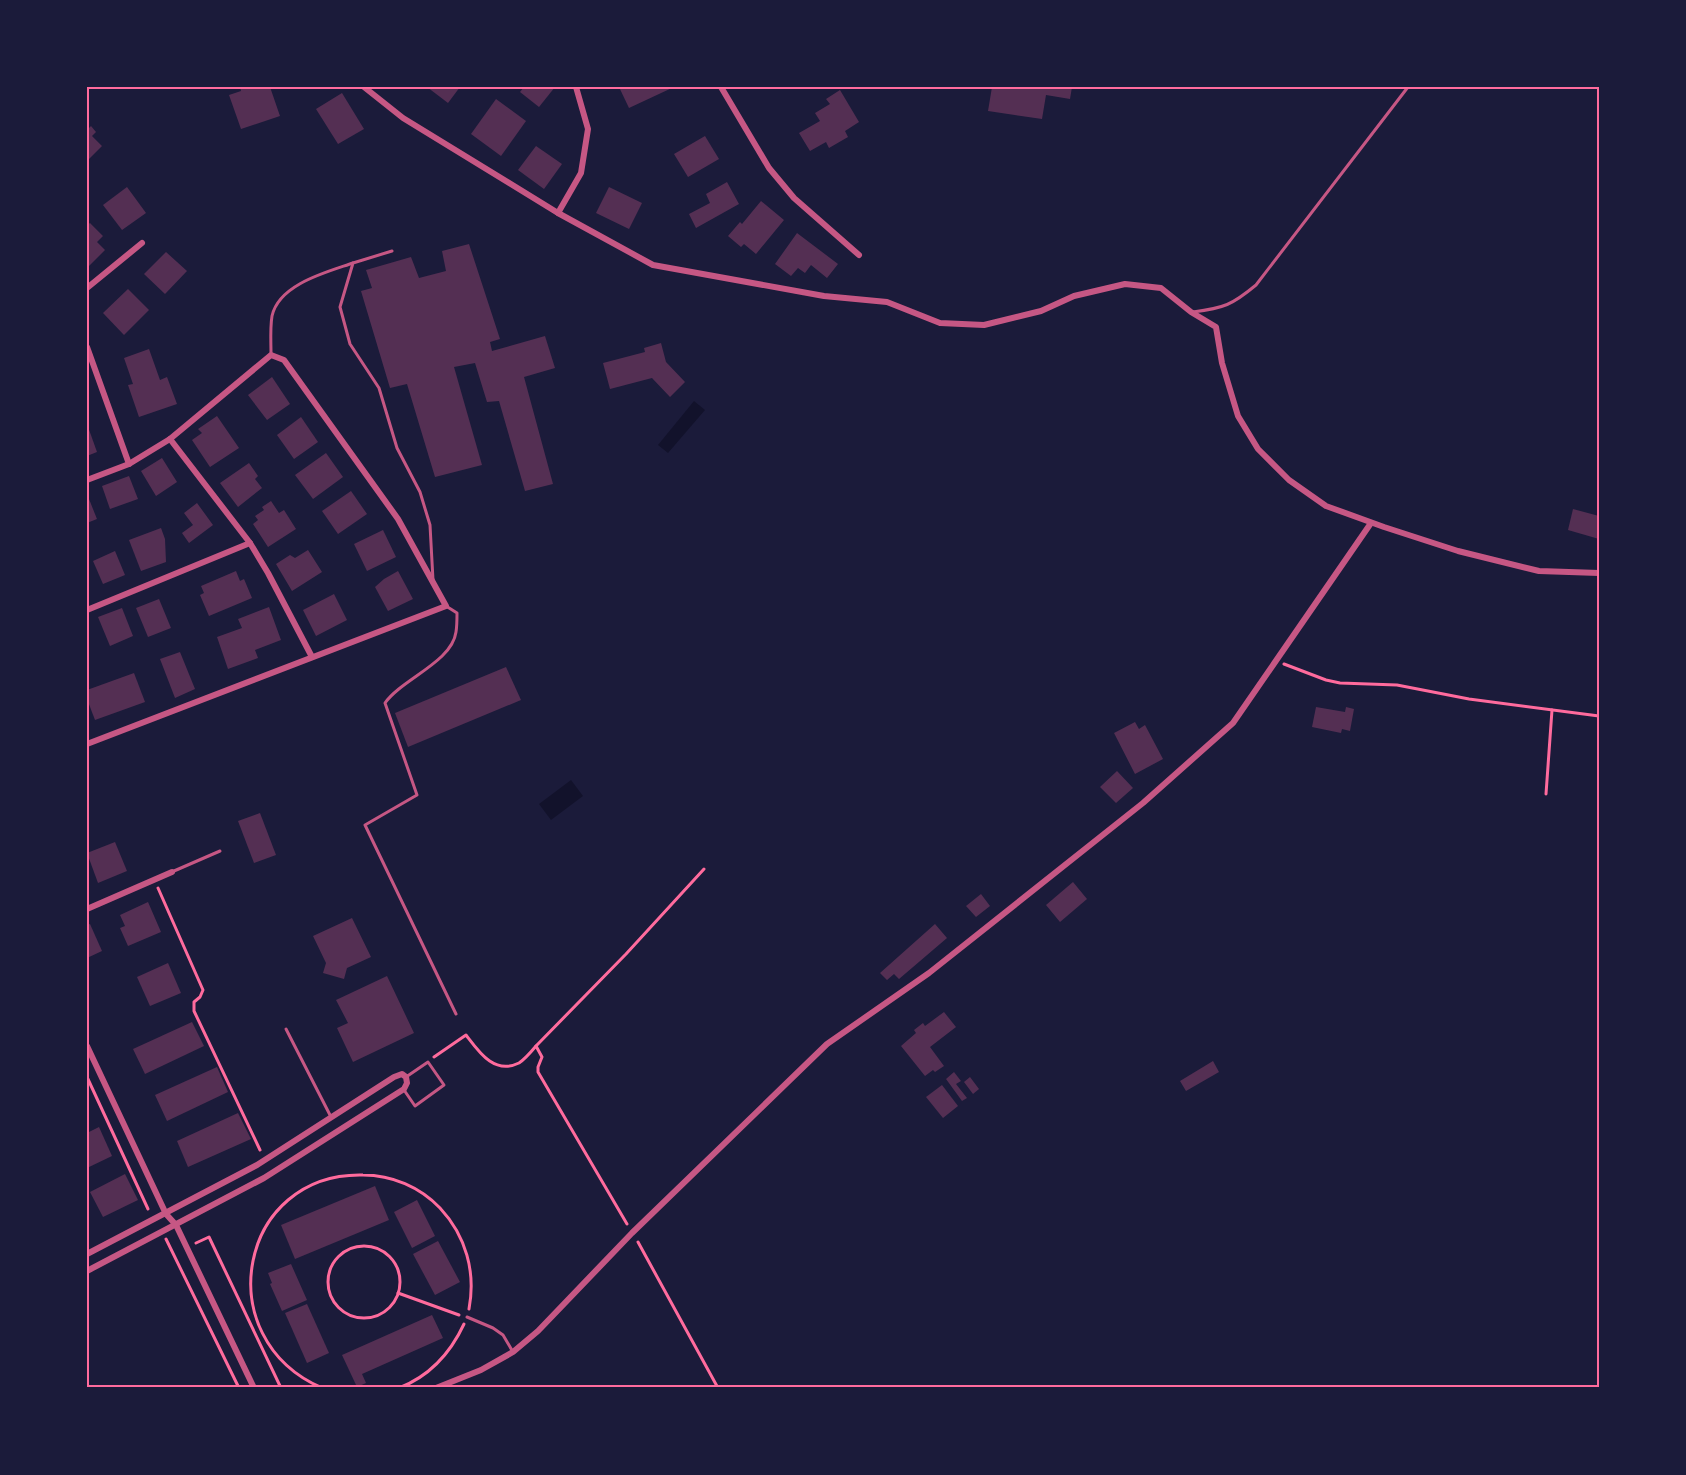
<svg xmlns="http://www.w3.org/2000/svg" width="1686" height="1475" viewBox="0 0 1686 1475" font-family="'Fira Sans Condensed',sans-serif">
<rect width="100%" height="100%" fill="#1b1b3a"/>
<!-- water -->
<g fill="#12122b">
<path d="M 694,401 L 705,410 L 668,453 L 658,445 Z"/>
<path d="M 571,780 L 583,796 L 551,820 L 539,804 Z"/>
</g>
<!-- building -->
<g fill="#542f53">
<path d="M 240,87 L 270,87 L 280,116 L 241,129 L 229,95 L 241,91 Z"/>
<path d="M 427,87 L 460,87 L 448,103 Z"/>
<path d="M 524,87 L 555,87 L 539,107 L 520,92 Z"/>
<path d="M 619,87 L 674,87 L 629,108 Z"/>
<path d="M 992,87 L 1001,88 L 1072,87 L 1070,99 L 1046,95 L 1042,119 L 988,111 Z"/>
<path d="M 840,90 L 859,122 L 845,131 L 848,137 L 829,148 L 826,142 L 810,151 L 799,133 L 820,121 L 815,113 L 830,104 L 826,99 Z"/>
<path d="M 342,93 L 364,129 L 338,144 L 316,109 Z"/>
<path d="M 496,99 L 526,121 L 501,156 L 471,134 Z"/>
<path d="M 91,126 L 96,132 L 92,136 L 102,146 L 87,161 L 87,130 Z"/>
<path d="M 705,136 L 719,159 L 688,177 L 674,154 Z"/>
<path d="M 536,146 L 562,164 L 544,189 L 518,170 Z"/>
<path d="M 727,182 L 739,204 L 696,228 L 689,214 L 710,203 L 706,194 Z"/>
<path d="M 127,187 L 146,213 L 122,230 L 103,205 Z"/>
<path d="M 609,187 L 642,203 L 629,229 L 596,213 Z"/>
<path d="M 761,201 L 784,220 L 756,254 L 744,244 L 741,247 L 728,236 L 740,222 L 742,224 Z"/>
<path d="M 90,223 L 103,236 L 97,242 L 105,250 L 87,268 L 87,225 Z"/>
<path d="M 797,233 L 838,264 L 827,278 L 811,265 L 805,273 L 798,268 L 791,276 L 775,264 Z"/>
<path d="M 469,244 L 500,339 L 490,342 L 492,351 L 545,336 L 555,368 L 524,377 L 553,484 L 525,491 L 499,401 L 487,402 L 475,363 L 454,367 L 482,465 L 435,477 L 407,384 L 390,388 L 361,291 L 372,288 L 366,270 L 411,257 L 419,278 L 446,271 L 442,251 Z"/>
<path d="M 166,252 L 187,271 L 165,294 L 144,274 Z"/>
<path d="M 128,289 L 149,310 L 124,335 L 103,313 Z"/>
<path d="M 661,343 L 666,362 L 685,382 L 670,397 L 652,378 L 610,389 L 603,363 L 645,352 L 644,348 Z"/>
<path d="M 149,349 L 160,380 L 167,377 L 177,404 L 139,417 L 128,385 L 133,384 L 124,358 Z"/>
<path d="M 272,377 L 290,404 L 267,420 L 248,395 Z"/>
<path d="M 217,416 L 239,448 L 210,467 L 192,440 L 202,433 L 198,429 Z"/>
<path d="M 301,417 L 318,442 L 294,459 L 277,435 Z"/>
<path d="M 87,424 L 97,452 L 87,456 Z"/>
<path d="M 326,453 L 343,477 L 313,499 L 295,475 Z"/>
<path d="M 162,458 L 177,482 L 156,496 L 141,471 Z"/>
<path d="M 249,463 L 258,476 L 255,479 L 262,488 L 238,507 L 220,483 Z"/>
<path d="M 129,476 L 138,499 L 110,509 L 102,486 Z"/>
<path d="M 351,491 L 367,514 L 338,534 L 322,511 Z"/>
<path d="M 87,494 L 97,519 L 87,523 Z"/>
<path d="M 271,501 L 279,513 L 284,510 L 296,529 L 268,547 L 253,524 L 258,520 L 255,516 L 264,510 L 262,507 Z"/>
<path d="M 197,503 L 213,525 L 189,543 L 182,533 L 193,525 L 184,513 Z"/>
<path d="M 1573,509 L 1599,516 L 1599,539 L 1568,530 Z"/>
<path d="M 161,528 L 165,539 L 166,562 L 141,571 L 129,540 Z"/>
<path d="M 383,530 L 396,557 L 367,571 L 354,544 Z"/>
<path d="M 308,550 L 322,572 L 292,591 L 276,564 L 290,555 L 295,558 Z"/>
<path d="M 115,551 L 125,575 L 103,584 L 93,561 Z"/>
<path d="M 236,571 L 240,581 L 244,579 L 252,598 L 209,616 L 200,595 L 204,593 L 201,586 Z"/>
<path d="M 398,571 L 413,599 L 388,611 L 375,587 L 384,579 Z"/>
<path d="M 334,594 L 347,620 L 316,636 L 303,610 Z"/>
<path d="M 159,599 L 171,628 L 148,637 L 136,608 Z"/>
<path d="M 269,607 L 281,640 L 255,650 L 258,658 L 228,669 L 217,637 L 242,628 L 238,619 Z"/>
<path d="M 122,608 L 133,636 L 110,646 L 98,617 Z"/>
<path d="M 180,652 L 195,689 L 175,698 L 160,659 Z"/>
<path d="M 506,667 L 521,700 L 408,747 L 395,713 Z"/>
<path d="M 134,673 L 145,702 L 95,720 L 87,699 L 87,690 Z"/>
<path d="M 1316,707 L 1345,712 L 1346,707 L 1354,709 L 1350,731 L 1342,729 L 1341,733 L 1312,727 Z"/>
<path d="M 1135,722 L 1139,729 L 1145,725 L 1163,759 L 1135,774 L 1114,733 Z"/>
<path d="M 1117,771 L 1133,788 L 1116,803 L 1100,787 Z"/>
<path d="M 260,813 L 276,855 L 254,863 L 238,821 Z"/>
<path d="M 115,842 L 127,871 L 98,883 L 87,853 Z"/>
<path d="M 1073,882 L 1087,899 L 1060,922 L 1046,905 Z"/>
<path d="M 981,894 L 990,906 L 976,917 L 966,906 Z"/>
<path d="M 148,902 L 161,932 L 128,946 L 120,928 L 125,926 L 120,915 Z"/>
<path d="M 352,918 L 371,957 L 347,968 L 344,979 L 323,973 L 326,963 L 313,936 Z"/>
<path d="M 90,924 L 102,951 L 87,958 L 87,925 Z"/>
<path d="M 935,924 L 947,938 L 899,979 L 894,974 L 887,980 L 880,973 Z"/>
<path d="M 168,963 L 181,993 L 150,1006 L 137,977 Z"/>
<path d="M 387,976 L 414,1033 L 353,1062 L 337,1028 L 348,1023 L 336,1000 Z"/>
<path d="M 944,1012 L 956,1027 L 930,1047 L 944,1066 L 935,1072 L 933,1070 L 925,1076 L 901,1046 L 916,1033 L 914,1030 L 923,1023 L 925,1026 Z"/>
<path d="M 192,1022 L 204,1046 L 145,1074 L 133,1049 Z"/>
<path d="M 1213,1061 L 1219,1072 L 1186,1091 L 1180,1081 Z"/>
<path d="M 217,1067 L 228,1092 L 167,1121 L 155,1095 Z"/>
<path d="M 954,1072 L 961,1081 L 956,1084 L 967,1098 L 962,1101 L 946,1079 Z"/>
<path d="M 970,1077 L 979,1089 L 973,1094 L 964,1082 Z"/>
<path d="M 942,1085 L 958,1106 L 943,1118 L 926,1097 Z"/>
<path d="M 238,1113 L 251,1139 L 188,1167 L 177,1141 Z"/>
<path d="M 99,1127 L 112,1156 L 87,1168 L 87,1133 Z"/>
<path d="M 125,1174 L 138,1200 L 103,1217 L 90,1192 Z"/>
<path d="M 375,1186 L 389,1220 L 295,1259 L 281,1225 Z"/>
<path d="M 417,1200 L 435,1236 L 412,1248 L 394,1212 Z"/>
<path d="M 438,1241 L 460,1282 L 435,1295 L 413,1254 Z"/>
<path d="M 291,1264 L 307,1300 L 282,1311 L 270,1284 L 272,1283 L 268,1273 Z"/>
<path d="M 307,1304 L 329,1353 L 307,1363 L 285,1313 Z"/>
<path d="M 432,1315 L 443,1338 L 362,1374 L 366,1383 L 357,1387 L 342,1355 Z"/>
</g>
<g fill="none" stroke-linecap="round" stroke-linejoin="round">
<!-- path -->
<g stroke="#ff6b9d" stroke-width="3">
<path d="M 87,88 L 87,87"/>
<path d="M 1284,664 L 1326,680 L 1340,683 L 1397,685 L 1469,699 L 1599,716"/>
<path d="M 1546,794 L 1552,710"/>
<path d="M 158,888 L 203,990 L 200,997 L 194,1002 L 194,1011 L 260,1150"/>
<path d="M 536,1046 L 626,954 L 704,869"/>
<path d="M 434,1057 L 466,1035 C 479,1052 494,1075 519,1063 C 525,1059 531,1052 536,1046 L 542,1057 L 538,1067 L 538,1072 L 627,1224"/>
<path d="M 87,1077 L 148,1209"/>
<path d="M 166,1239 L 239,1388"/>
<path d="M 638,1242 L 718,1388"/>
<path d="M 196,1243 L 209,1237 L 281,1388"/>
<circle cx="364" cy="1282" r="36"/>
<path d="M 398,1293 L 459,1315"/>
<path d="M 322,1388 C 207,1338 239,1172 363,1175 C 392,1175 420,1187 440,1208 C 466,1236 476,1272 469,1309"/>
<path d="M 399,1388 C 430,1376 450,1354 464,1324"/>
</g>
<!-- service -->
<g stroke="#c65784" stroke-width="3">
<path d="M 392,251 L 353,263 L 340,307 L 350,344 L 379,388 L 397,448 L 420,492 L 430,525 L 433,580"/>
<path d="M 1193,312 C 1224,308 1232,305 1256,285 L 1408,87"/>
<path d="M 271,354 C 271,342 270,328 272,316 C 279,284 327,272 353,263"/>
<path d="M 446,606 L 457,613 C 457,619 457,626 456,632 C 452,662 402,679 385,703 L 417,795 L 365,825 L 456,1014"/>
<path d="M 174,871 L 220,851"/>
<path d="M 286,1029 L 331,1117"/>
<path d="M 404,1090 L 415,1106 L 444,1085 L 428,1062 L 406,1077"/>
<path d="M 467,1317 L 493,1328 L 503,1335 L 513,1352"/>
</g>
<!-- minor -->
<g stroke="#c65784" stroke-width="6">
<path d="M 364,87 L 403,118 L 558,213 L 653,265 L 824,296 L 887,302 L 940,323 L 984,325 L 1041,311 L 1074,296 L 1125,284 L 1161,288 L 1191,312 L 1216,327 L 1222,363 L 1238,416 L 1258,449 L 1289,480 L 1326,506 L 1384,527 L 1458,551 L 1539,571 L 1599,573"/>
<path d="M 721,87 L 769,168 L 794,198 L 859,255"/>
<path d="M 558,213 L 581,173 L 588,129 L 576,87"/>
<path d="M 87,288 L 142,243"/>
<path d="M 87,347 L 129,464"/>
<path d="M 170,439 L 250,543 L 268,573 L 312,657"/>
<path d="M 87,480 L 129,464 L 170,439 L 271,355 L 284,360 L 398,519 L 446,606 L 87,744"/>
<path d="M 87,610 L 250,543"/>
<path d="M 87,909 L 172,872"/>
<path d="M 87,1046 L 166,1214 L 176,1225 L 254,1388"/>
<path d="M 87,1254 L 257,1165 L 394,1077 L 402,1074 L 406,1077 L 407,1083 L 404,1089 L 264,1178 L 87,1271"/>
<path d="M 436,1388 L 481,1370 L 513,1352 L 538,1331 L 632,1233 L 827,1044 L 929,973 L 1143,803 L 1233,723 L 1371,523"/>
</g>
</g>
<!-- border -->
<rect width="1686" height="1475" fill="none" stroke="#1b1b3a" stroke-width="177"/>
<rect x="88" y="88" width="1510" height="1298" fill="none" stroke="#ff6b9d" stroke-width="2"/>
</svg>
